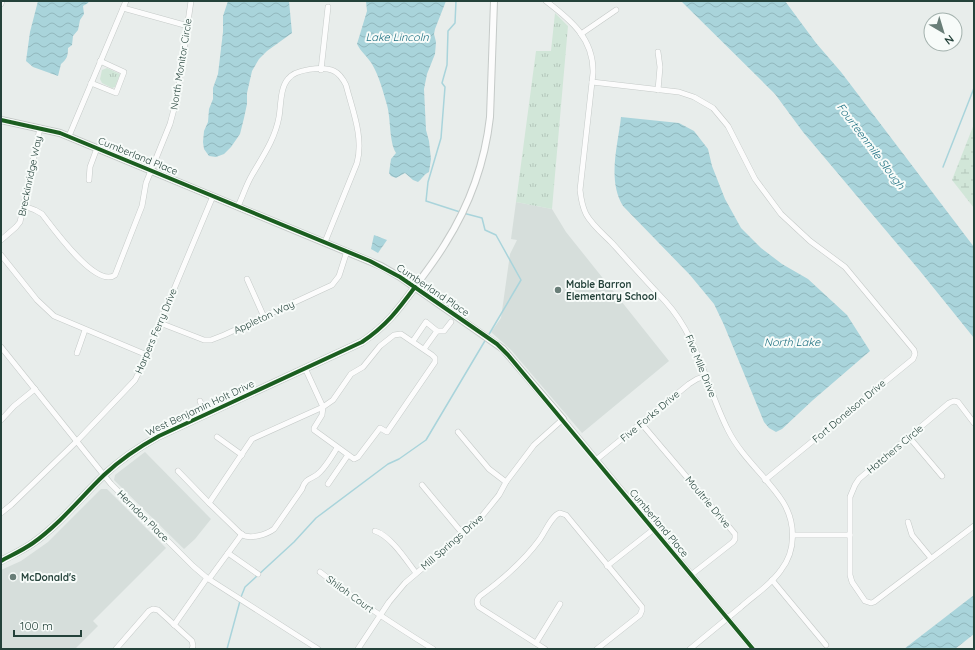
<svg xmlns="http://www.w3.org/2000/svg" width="975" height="650" viewBox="0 0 975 650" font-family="Quicksand,sans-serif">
<defs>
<pattern id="grass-tufts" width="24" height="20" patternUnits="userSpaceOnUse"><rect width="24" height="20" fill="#d1e6d8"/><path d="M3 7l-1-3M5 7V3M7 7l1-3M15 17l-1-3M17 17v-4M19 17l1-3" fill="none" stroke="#b3c6ba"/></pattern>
<pattern id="wetland-marsh" width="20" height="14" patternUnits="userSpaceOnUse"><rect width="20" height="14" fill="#d1e6d8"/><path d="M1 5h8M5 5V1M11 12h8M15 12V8" fill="none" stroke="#b3c6ba"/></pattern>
<pattern id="water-waves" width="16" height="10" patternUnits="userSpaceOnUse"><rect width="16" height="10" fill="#a9d4db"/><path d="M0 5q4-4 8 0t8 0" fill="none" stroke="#91b7bd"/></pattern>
</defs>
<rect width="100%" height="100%" fill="#e8edeb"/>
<!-- built -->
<g fill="#d6dedb">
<path d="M 516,202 L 552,209 L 566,232 L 669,361 L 582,433 L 511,350 L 491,332 L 501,318 L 510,254 L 517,240 L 511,239 Z"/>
<path d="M 145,452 L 211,519 L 195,539 L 184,549 L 114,480 L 115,475 Z"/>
<path d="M 101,489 L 107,489 L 166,548 L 93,621 L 98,626 L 75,649 L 1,649 L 1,570 L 21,561 L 48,542 Z"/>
</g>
<!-- grass -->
<g fill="url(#grass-tufts)">
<path d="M 555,13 L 568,26 L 552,209 L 516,202 L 536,51 L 551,51 Z"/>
<path d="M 107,68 L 120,74 L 115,87 L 112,88 L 102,83 L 100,79 L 102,70 Z"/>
</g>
<!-- wetland -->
<path fill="url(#wetland-marsh)" d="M 974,124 L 974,208 L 952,180 Z"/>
<!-- water -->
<g fill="url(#water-waves)">
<path d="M 38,1 L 89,1 L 88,3 L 83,6 L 84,14 L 80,20 L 78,30 L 73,36 L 72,45 L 68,48 C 68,56 67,59 61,64 L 58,76 L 33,67 L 26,61 L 30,32 Z"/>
<path d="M 228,1 L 289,1 L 292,33 L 267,51 L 259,59 L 252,71 L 247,93 L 247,104 L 244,118 L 240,134 L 231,147 L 224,154 L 216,157 L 209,156 L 204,149 L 203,142 L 204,131 L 208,122 L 209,109 L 213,99 L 213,88 L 218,74 L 223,32 L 223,16 Z"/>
<path d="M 366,1 L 446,1 L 435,29 L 434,34 L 436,42 L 435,54 L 427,74 L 424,89 L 426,130 L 429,141 L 431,159 L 429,172 C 424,174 422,179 418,182 L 413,180 L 405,173 L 396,178 L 391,176 L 389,173 L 391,159 L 396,153 C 389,142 391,119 387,105 C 383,91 379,76 372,64 C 367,56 361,52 357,44 L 367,11 Z"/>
<path d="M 681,1 L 785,1 L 816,43 L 841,72 L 974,247 L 974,338 L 920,271 L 803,132 L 775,94 Z"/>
<path d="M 621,117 L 679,123 L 694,131 L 708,149 L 712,166 L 725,199 L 741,228 L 761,248 L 782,264 L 808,279 L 847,315 L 870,351 L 813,400 L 782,429 L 776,432 L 769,428 L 764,422 L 724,325 L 714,304 L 690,275 L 623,206 C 607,180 618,145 621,117 Z"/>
<path d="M 374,235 L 387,240 L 378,253 L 371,249 Z"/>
<path d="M 974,595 L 974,634 L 955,649 L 904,649 Z"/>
</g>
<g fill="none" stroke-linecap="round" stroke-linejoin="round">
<!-- stream -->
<g stroke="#a9d4db" stroke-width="1.5">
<path d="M 456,1 L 455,23 L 448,31 L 447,65 L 442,83 L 445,87 L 441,138 L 428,182 L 426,201 L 460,212"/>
<path d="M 943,167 L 974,88"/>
<path d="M 463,213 L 482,218 L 485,230 L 496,235 L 521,280 L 488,336"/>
<path d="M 241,597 L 245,587 L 294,542 L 316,518 L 388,464 L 399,459 L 426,440 L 486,339"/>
<path d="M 227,649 L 240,601"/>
</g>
<defs>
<g id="minor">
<path d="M 546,1 C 571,20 594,39 593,73 L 580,190 C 581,199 582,206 586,214 C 592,225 603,234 612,243 C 630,263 647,282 665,301 C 699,338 706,387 728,430 C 742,458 767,477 783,502 C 796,523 796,551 781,570 C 771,585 754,595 741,607 C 724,621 707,635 690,649"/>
<path d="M 1,4 L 2,1"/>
<path d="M 123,8 L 188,26"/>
<path d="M 581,34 L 616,10"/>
<path d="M 321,70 L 328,7"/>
<path d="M 592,82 L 679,92 L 694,97 L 713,108 L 728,126 L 755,179 L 781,214 L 810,241 L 845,267 L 914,350 L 915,354 L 913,359 L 765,480"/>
<path d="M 91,83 L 116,93 L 124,72 L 100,61"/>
<path d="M 658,90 L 660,67 L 658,52"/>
<path d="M 69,136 L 126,1"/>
<path d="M 89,180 L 90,167 L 97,148"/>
<path d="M 24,206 L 35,210 L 42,214 C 53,228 96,289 115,275 L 142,206 L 146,183 L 170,124 L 177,98 L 191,1"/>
<path d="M 238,206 C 243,196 246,185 252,175 C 263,156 275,139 279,117 C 281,106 280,88 288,79 C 295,69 323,66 334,71 C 340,74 343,79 346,85 C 352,109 364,137 357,163 L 325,242"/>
<path d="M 1,240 L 16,227 L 20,222 L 40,128"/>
<path d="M 1,255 L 37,300 L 54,316 L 147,355"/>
<path d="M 247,279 L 264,317"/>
<path d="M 160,323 L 204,340 L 211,340 L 224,335 L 332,285 L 339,276 L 347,251"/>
<path d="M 437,331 L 444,331 L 451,322"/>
<path d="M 413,341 L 426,322 L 437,331 L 424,349"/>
<path d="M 1,347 L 111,484 L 193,566 L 207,578 L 318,649"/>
<path d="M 77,353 L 85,330"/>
<path d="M 305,368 L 323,407 L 322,415 L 314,428 L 314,430 L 354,459 L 358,457 L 380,428 L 387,432 L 435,362 L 435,358 L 432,355 L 401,334 L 394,335 L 380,346 L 363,367 L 351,374 L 333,400 L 323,407 L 252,439 L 209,503 L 242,535 C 251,539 266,535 274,529 L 302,489 C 306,476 313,480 320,472 C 327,465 332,456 337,448"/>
<path d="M 200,401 L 205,415"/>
<path d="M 1,420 L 14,406 L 35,389"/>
<path d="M 641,423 L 735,534 L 735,539 L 733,542 L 691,575"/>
<path d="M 974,423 L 958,402 L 954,401 L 949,403 L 859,479 L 855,485 L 850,497 L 850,575 L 852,582 L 865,601 L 871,603 L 874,602 L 974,526"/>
<path d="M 458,432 L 489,469 L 506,482"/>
<path d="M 217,437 L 242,455"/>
<path d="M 909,437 L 942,476"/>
<path d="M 596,460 L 689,384 L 697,379 L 706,376"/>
<path d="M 178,471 L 209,503"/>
<path d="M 328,484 L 348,455"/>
<path d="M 422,485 L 463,534"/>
<path d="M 1,513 L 11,505 L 77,441 L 135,380 L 141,368 L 213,196"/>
<path d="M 908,522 L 912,535 L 931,558"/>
<path d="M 375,531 C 391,536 406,560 416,573"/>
<path d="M 793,535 L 850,535"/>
<path d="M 228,553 L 258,574"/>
<path d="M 607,566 L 654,529"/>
<path d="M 320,572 C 356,600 394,625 433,649"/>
<path d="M 209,579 L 242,534"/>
<path d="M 772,580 L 826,645"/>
<path d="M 174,625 L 207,578"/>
<path d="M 536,643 L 560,604"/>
<path d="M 116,649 L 149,611 L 153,609 L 158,610 L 192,641 L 193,646 L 192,649"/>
<path d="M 358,649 L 389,602 L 405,583 L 478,521 L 499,495 L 506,482 L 534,445 L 563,419 L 753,649"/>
<path d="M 545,649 L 479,607 C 476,603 477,599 480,596 C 502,580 524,561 540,539 C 545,532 552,515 560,513 L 566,515 L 642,607 L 642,610 L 640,615 L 597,649"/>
</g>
<g id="tertiary">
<path d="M 1,120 L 60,133 L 381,266 L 400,277 L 503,349 L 563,419"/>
<path d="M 415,287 C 425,273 436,259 445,244 C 469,206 485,162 490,117 L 494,1"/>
</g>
<path id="secondary" d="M 1,561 C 12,555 23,550 33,543 C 60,524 81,497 104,475 C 121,459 139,447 159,436 L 362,342 C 386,326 398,310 415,287"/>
</defs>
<!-- minor casing -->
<use href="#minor" stroke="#c5cac8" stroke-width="6"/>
<!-- tertiary casing -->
<use href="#tertiary" stroke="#c5cac8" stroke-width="8"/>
<!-- secondary casing -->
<use href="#secondary" stroke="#c3cbc8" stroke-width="8"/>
<!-- minor -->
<use href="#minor" stroke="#fcfcfc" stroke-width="5"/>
<!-- tertiary -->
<use href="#tertiary" stroke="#fcfcfc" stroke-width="6"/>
<!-- secondary -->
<use href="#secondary" stroke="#fcfcfc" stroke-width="7"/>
<defs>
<g id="cycleway">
<path d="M 1,120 L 60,133 L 370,261 L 400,277 L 497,344 L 508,355 L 753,649"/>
<path d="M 1,561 C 12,555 23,550 33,543 C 60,524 81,497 104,475 C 121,459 139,447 159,436 L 362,342 C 386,326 398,310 415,287"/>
</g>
</defs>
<!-- cycleway casing -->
<use href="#cycleway" stroke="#f7fbf9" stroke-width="6"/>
<!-- cycleway -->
<use href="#cycleway" stroke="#1b5e20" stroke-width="4"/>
</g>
<!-- markers -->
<g fill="#697e78" stroke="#f7fbf9" stroke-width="1.5">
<circle cx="558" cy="290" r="4"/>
<circle cx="13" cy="577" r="4"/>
</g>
<g text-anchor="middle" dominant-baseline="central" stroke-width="4" stroke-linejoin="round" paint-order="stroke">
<!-- street labels -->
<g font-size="10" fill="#24423a" stroke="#f7fbf9">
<text transform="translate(181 64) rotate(-81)">North Monitor Circle</text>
<text transform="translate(138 156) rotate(22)">Cumberland Place</text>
<text transform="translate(30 176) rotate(-78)">Breckinridge Way</text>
<text transform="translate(433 290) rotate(34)">Cumberland Place</text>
<text transform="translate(264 317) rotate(-25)">Appleton Way</text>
<text transform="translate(156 331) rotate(-67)">Harpers Ferry Drive</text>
<text transform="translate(701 366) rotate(68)">Five Mile Drive</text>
<text transform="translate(200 408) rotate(-25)">West Benjamin Holt Drive</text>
<text transform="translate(849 411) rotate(-40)">Fort Donelson Drive</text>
<text transform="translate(650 416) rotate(-40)">Five Forks Drive</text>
<text transform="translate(895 449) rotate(-40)">Hatchers Circle</text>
<text transform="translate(708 502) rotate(50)">Moultrie Drive</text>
<text transform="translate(143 516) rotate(45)">Herndon Place</text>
<text transform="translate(659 523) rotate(50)">Cumberland Place</text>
<text transform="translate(452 542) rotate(-41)">Mill Springs Drive</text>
<text transform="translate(350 594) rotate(36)">Shiloh Court</text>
</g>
<!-- poi labels -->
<g font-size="10" font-weight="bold" fill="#24423a" stroke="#f7fbf9" text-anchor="start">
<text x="566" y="284">Mable Barron<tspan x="566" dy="12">Elementary School</tspan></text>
<text x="21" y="577">McDonald's</text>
</g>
<!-- water labels -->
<g font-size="11" font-style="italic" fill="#1c6f80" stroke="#f7fbf9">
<text x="397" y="37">Lake Lincoln</text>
<text transform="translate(871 146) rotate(53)">Fourteenmile Slough</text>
<text x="792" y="342">North Lake</text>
</g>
</g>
<!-- border -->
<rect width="975" height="650" fill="none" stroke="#24423a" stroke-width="4"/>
<!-- north arrow -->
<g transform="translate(943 32) rotate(142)"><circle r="19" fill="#f7fbf9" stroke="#a3b1ad"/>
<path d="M0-3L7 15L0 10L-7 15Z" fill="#697e78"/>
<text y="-6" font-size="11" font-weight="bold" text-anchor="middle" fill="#24423a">N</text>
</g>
<!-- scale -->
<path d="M14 630v6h67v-6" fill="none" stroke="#24423a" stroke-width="2"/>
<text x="20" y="630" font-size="12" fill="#24423a" stroke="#f7fbf9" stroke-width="3" paint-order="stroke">100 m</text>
</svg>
